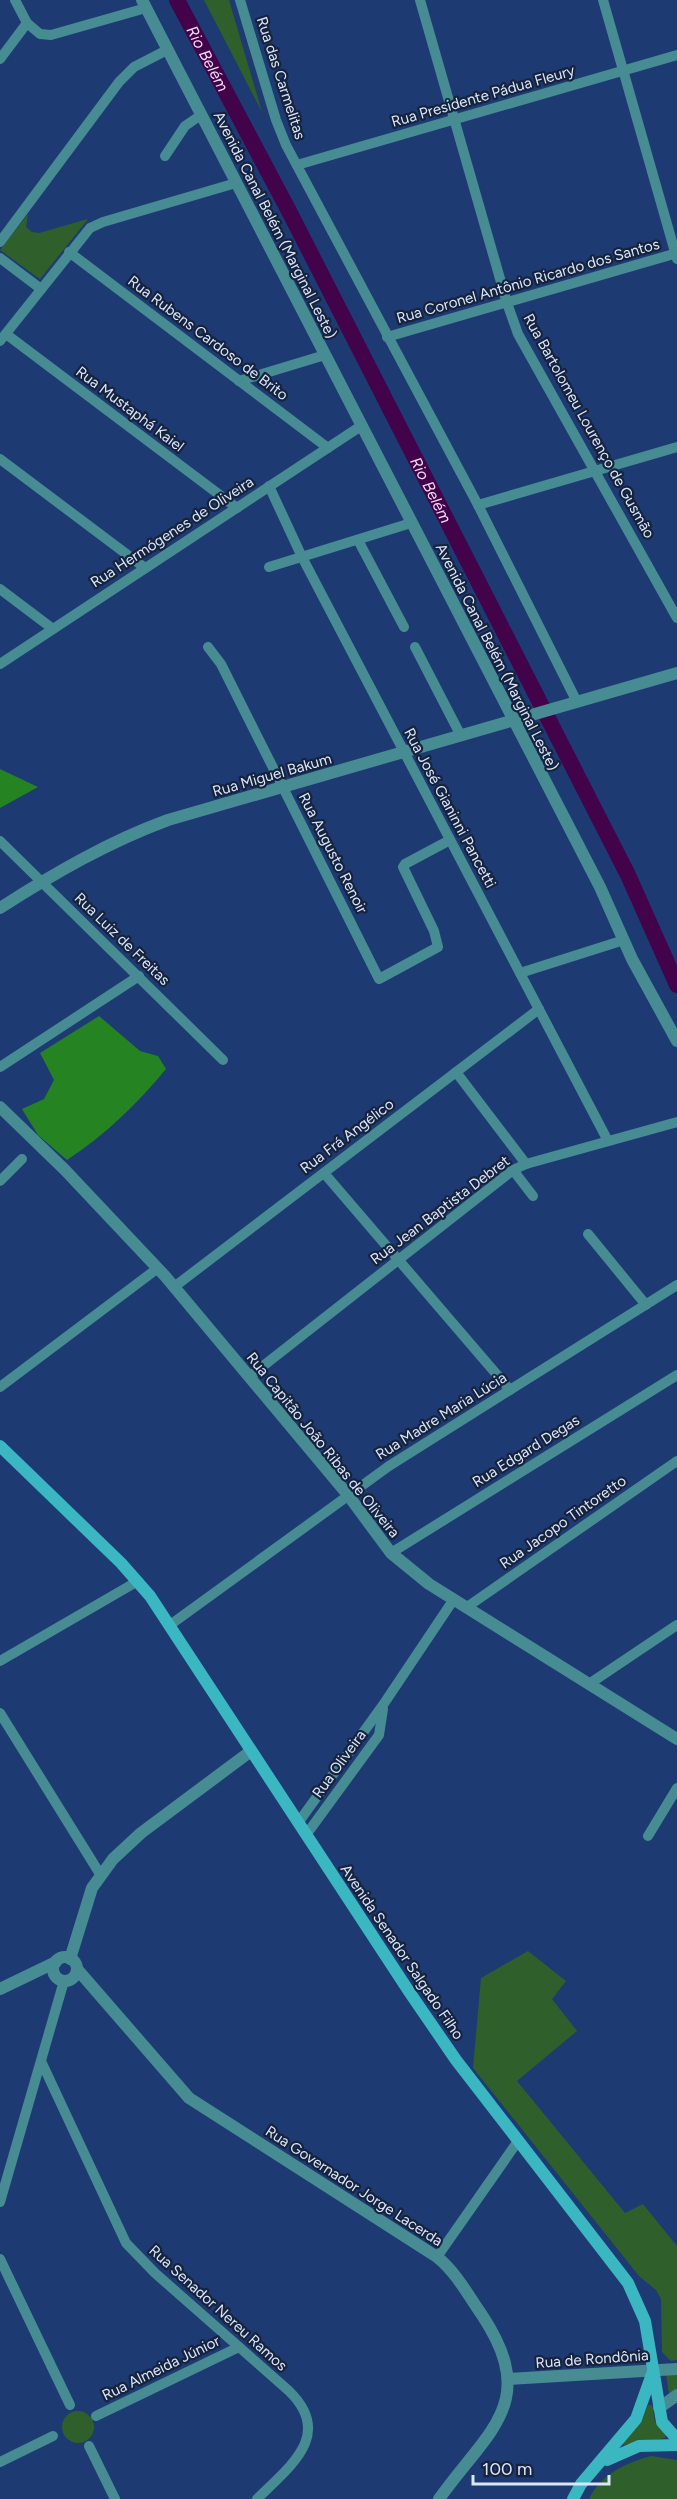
<svg xmlns="http://www.w3.org/2000/svg" width="677" height="2499" viewBox="0 0 677 2499" font-family="Figtree,sans-serif">
<rect width="100%" height="100%" fill="#1d3a73"/>
<!-- green -->
<g fill="#2f602c">
<path d="M 204,0 L 229,0 L 262,112 Z"/>
<path d="M 28,214 L 26,227 L 32,232 L 39,233 L 88,219 L 40,279 L 0,250 Z"/>
<path d="M 528,1951 L 566,1981 L 552,1999 L 577,2031 L 517,2081 L 625,2213 L 643,2204 L 677,2246 L 677,2360 L 671,2361 L 662,2352 L 661,2299 L 656,2290 L 639,2276 L 473,2068 L 481,1978 Z"/>
<path d="M 677,2374 L 677,2388 L 669,2394 L 666,2375 Z"/>
<path d="M 648,2405 L 652,2405 L 655,2422 L 666,2435 L 665,2438 L 623,2445 L 622,2443 L 643,2418 Z"/>
<circle cx="78" cy="2427" r="16"/>
<path d="M 651,2456 L 677,2460 L 677,2499 L 589,2499 C 601,2474 626,2463 651,2456 Z"/>
</g>
<!-- forest -->
<g fill="#268322">
<path d="M 0,769 L 38,787 L 0,808 Z"/>
<path d="M 99,1016 L 140,1051 L 158,1056 L 166,1069 C 138,1103 104,1136 67,1160 L 38,1135 L 22,1109 L 44,1099 L 54,1080 L 40,1053 Z"/>
</g>
<g fill="none" stroke-linecap="round" stroke-linejoin="round">
<!-- river -->
<path stroke="#42034b" stroke-width="16" id="s1" d="M 177,0 L 290,213 L 628,875 L 677,985"/>
<!-- minor -->
<g stroke="#468c92" stroke-width="10">
<path d="M 15,0 L 27,23"/>
<path d="M 240,0 L 276,120 L 286,145 L 478,505 L 577,702"/>
<path d="M 420,0 L 507,303 L 518,334 L 677,618"/>
<path d="M 603,0 L 677,259"/>
<path d="M 0,59 L 27,23 L 40,34 L 51,35 L 146,8"/>
<path d="M 165,156 L 185,126 L 201,115"/>
<path d="M 297,165 L 677,55"/>
<path d="M 0,242 L 119,82 L 134,67 L 167,50"/>
<path d="M 69,252 L 328,448"/>
<path d="M 0,258 L 41,289"/>
<path d="M 6,334 L 237,508"/>
<path d="M 387,337 L 677,253"/>
<path d="M 0,341 L 90,228 L 103,222 L 236,183"/>
<path d="M 239,381 L 325,355"/>
<path d="M 0,459 L 145,568"/>
<path d="M 269,486 L 302,557 L 608,1141"/>
<path d="M 478,505 L 677,447"/>
<path d="M 358,540 L 404,627"/>
<path d="M 269,567 L 411,523"/>
<path d="M 0,589 L 53,629"/>
<path d="M 208,647 L 221,664 L 379,979 L 438,947 L 434,931 L 403,867 L 405,864 L 450,840"/>
<path d="M 415,647 L 461,736"/>
<path d="M 0,664 L 361,426"/>
<path d="M 0,841 L 223,1060"/>
<path d="M 520,973 L 624,940"/>
<path d="M 0,1067 L 139,976"/>
<path d="M 456,1072 L 526,1164"/>
<path d="M 513,1170 L 533,1196"/>
<path d="M 324,1173 L 510,1390"/>
<path d="M 0,1181 L 22,1159"/>
<path d="M 588,1234 L 646,1305"/>
<path d="M 174,1287 L 539,1009"/>
<path d="M 249,1377 L 513,1170 L 526,1164 L 677,1122"/>
<path d="M 0,1387 L 158,1268"/>
<path d="M 391,1553 L 677,1375"/>
<path d="M 467,1607 L 677,1461"/>
<path d="M 170,1625 L 389,1466 L 677,1285"/>
<path d="M 0,1661 L 138,1581"/>
<path d="M 589,1684 L 677,1625"/>
<path d="M 0,1713 L 100,1874"/>
<path d="M 298,1823 L 383,1705 L 454,1599"/>
<path d="M 306,1835 L 379,1735 L 383,1709"/>
<path d="M 648,1836 L 677,1788"/>
<path d="M 41,2061 L 126,2243 L 155,2273 L 289,2391 C 334,2435 290,2466 257,2499"/>
<path d="M 0,2202 L 64,1981"/>
<path d="M 437,2257 L 518,2141"/>
<path d="M 0,2259 L 70,2405"/>
<path d="M 96,2416 L 239,2347"/>
<path d="M 89,2446 L 115,2499"/>
<path d="M 0,2462 L 53,2436"/>
</g>
<!-- tertiary -->
<g stroke="#468c92" stroke-width="12">
<path d="M 142,0 L 600,887 L 632,959 L 677,1041"/>
<path d="M 0,908 C 53,874 108,842 168,820 L 677,673"/>
<path d="M 0,1107 L 65,1170 L 165,1276 L 348,1495 L 391,1553 L 429,1584 L 677,1739"/>
<circle cx="65" cy="1969" r="12"/>
<path d="M 70,1959 L 92,1888 L 113,1859 L 141,1833 L 251,1751"/>
<path d="M 77,1969 L 189,2098 L 437,2257 C 456,2272 468,2295 482,2315 C 540,2403 488,2430 439,2499"/>
<path d="M 0,1989 L 56,1962"/>
<path d="M 508,2379 L 677,2369"/>
<path d="M 659,2408 L 677,2395"/>
</g>
<!-- secondary -->
<g stroke="#3ab7c1" stroke-width="12">
<path d="M 0,1446 L 121,1563 L 150,1596 L 410,1993 L 456,2060 L 628,2283 L 645,2321 L 662,2422 L 677,2439"/>
<path d="M 607,2460 L 639,2446 L 677,2445"/>
<path d="M 573,2499 L 581,2484 L 636,2419 L 652,2374"/>
</g>
</g>
<g text-anchor="middle" dominant-baseline="central" stroke-width="4.5" stroke-linejoin="round" paint-order="stroke">
<!-- street labels -->
<g font-size="15" fill="#dbe6fc" stroke="#16233d">
<text transform="translate(281 78) rotate(72)">Rua das Carmelitas</text>
<text transform="translate(483 96) rotate(-16)">Rua Presidente Pádua Fleury</text>
<text transform="translate(275 225) rotate(63)">Avenida Canal Belém (Marginal Leste)</text>
<text transform="translate(528 281) rotate(-16)">Rua Coronel Antônio Ricardo dos Santos</text>
<text transform="translate(208 338) rotate(37)">Rua Rubens Cardoso de Brito</text>
<text transform="translate(130 409) rotate(37)">Rua Mustaphá Kaiel</text>
<text transform="translate(589 426) rotate(61)">Rua Bartolomeu Lourenço de Gusmão</text>
<text transform="translate(172 532) rotate(-33)">Rua Hermógenes de Oliveira</text>
<text transform="translate(497 657) rotate(63)">Avenida Canal Belém (Marginal Leste)</text>
<text transform="translate(272 775) rotate(-16)">Rua Miguel Bakum</text>
<text transform="translate(450 808) rotate(62)">Rua José Gianinni Pancetti</text>
<text transform="translate(333 853) rotate(63)">Rua Augusto Renoir</text>
<text transform="translate(122 939) rotate(44)">Rua Luiz de Freitas</text>
<text transform="translate(347 1136) rotate(-37)">Rua Frá Angélico</text>
<text transform="translate(440 1210) rotate(-37)">Rua Jean Baptista Debret</text>
<text transform="translate(441 1416) rotate(-32)">Rua Madre Maria Lúcia</text>
<text transform="translate(323 1445) rotate(51)">Rua Capitão João Ribas de Oliveira</text>
<text transform="translate(526 1451) rotate(-32)">Rua Edgard Degas</text>
<text transform="translate(563 1522) rotate(-35)">Rua Jacopo Tintoretto</text>
<text transform="translate(339 1764) rotate(-54)">Rua Oliveira</text>
<text transform="translate(402 1952) rotate(56)">Avenida Senador Salgado Filho</text>
<text transform="translate(354 2186) rotate(33)">Rua Governador Jorge Lacerda</text>
<text transform="translate(218 2308) rotate(42)">Rua Senador Nereu Ramos</text>
<text transform="translate(592 2359) rotate(-4)">Rua de Rondônia</text>
<text transform="translate(161 2368) rotate(-26)">Rua Almeida Júnior</text>
</g>
<!-- water labels -->
<g font-size="16" font-style="italic" fill="#f1dcf3" stroke="#16233d">
<text stroke="none"><textPath href="#s1" startOffset="66">Rio Belém</textPath></text>
<text stroke="none"><textPath href="#s1" startOffset="552">Rio Belém</textPath></text>
</g>
</g>
<!-- scale -->
<path d="M473 2475v9h136v-9" fill="none" stroke="#dbe6fc" stroke-width="3"/>
<text x="482" y="2475" font-size="18" fill="#dbe6fc" stroke="#16233d" stroke-width="4.5" paint-order="stroke">100 m</text>
</svg>
